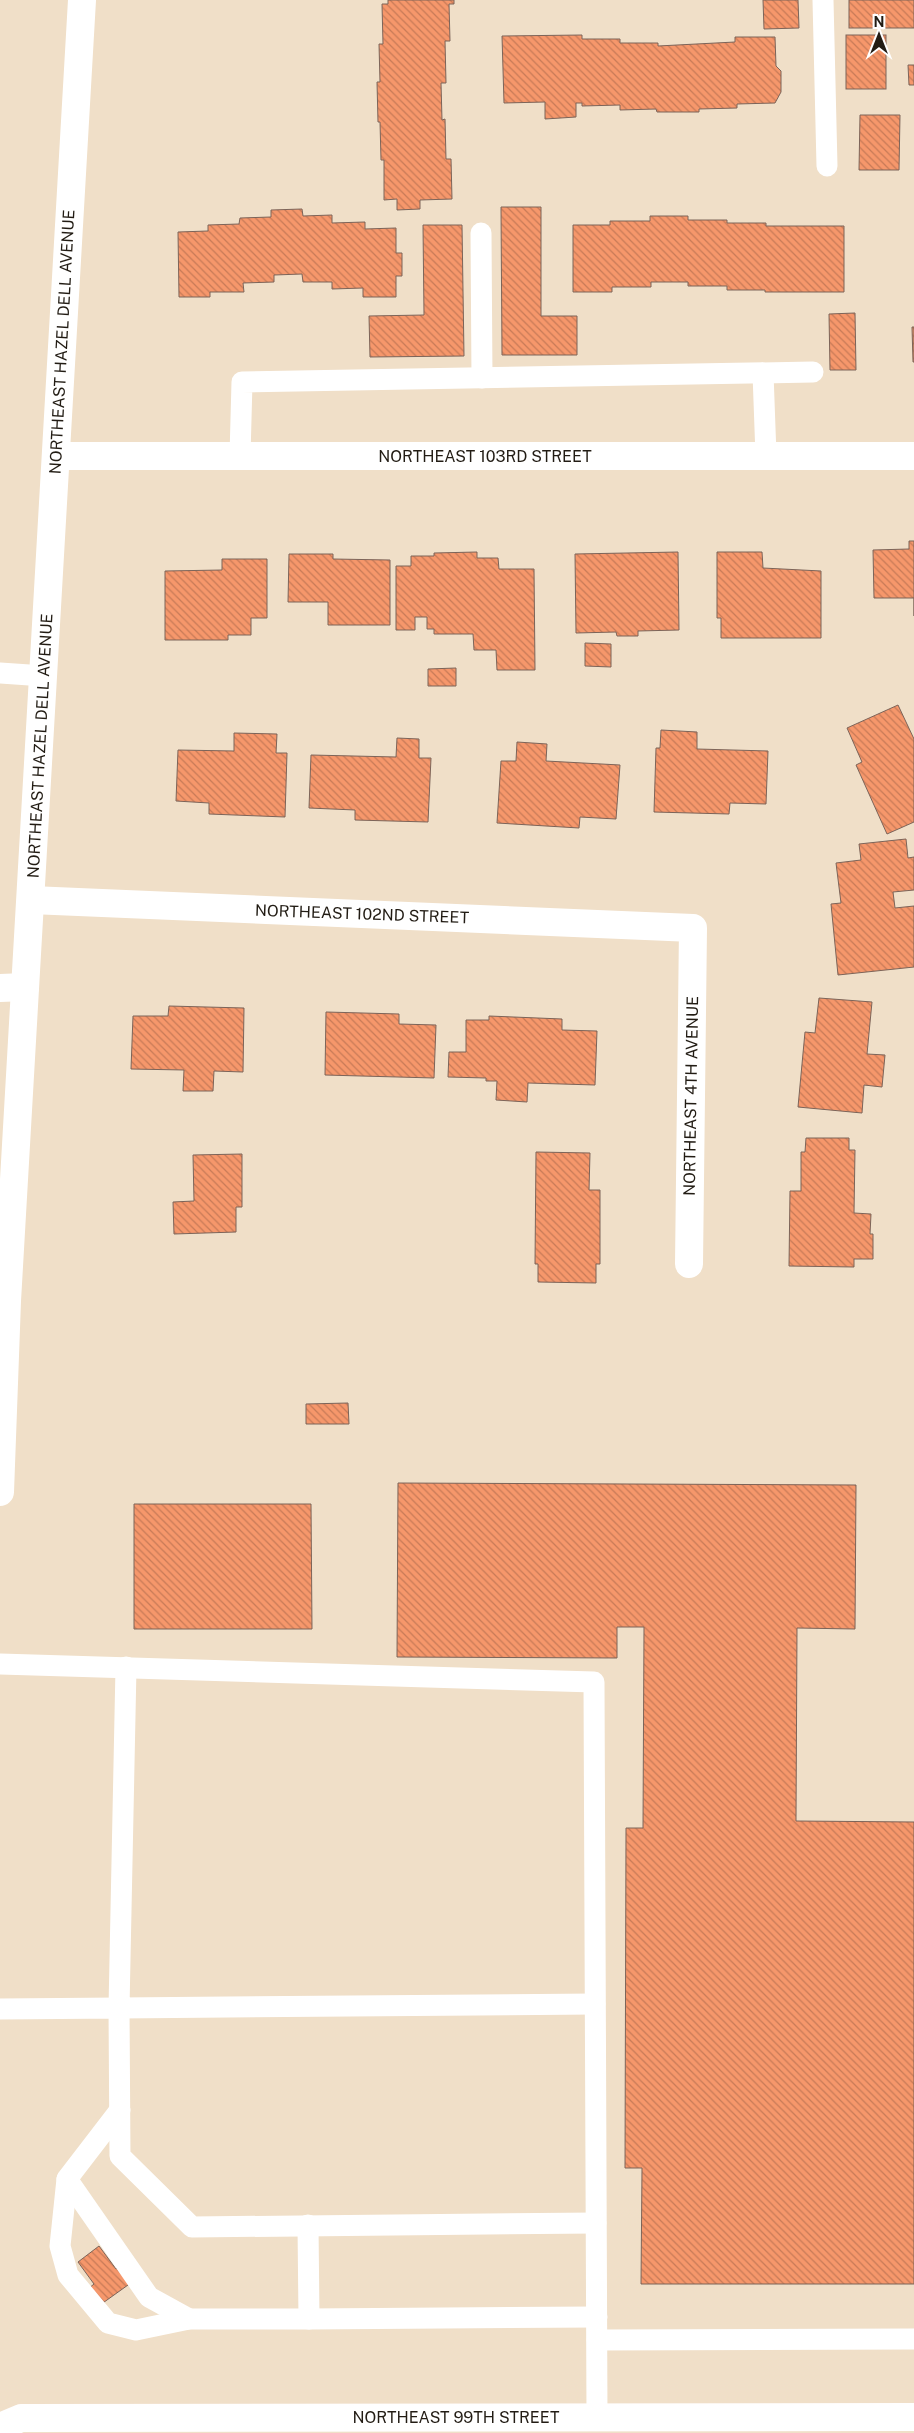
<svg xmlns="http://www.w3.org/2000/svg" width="914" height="2433" viewBox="0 0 914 2433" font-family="'Public Sans',sans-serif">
<defs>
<pattern id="building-back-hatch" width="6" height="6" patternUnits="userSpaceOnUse" patternTransform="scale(1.25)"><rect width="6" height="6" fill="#f6976b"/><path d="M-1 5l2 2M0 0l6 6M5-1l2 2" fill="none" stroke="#c77a57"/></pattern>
</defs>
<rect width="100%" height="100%" fill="#f0dfc8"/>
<!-- building -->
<g fill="url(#building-back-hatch)" stroke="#7c6459">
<path d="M 388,0 L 454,0 L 454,4 L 449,4 L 450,41 L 445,41 L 446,83 L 441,83 L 442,120 L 445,119 L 446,159 L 451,159 L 452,199 L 420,200 L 420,209 L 397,210 L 397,199 L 384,200 L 384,160 L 381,160 L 380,122 L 378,122 L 377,82 L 380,82 L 379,44 L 383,44 L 382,4 L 388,4 Z"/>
<path d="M 763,0 L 798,0 L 799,28 L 764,29 Z"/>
<rect x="849" y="0" width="65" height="28"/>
<path d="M 582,35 L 582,39 L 620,39 L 620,43 L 658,43 L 658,46 L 735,42 L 735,37 L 775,37 L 776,66 L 781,71 L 781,92 L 775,103 L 737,104 L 737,108 L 699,109 L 699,112 L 657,112 L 656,109 L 620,110 L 620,105 L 582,106 L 582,103 L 576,103 L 576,117 L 545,119 L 545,102 L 504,103 L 502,36 Z"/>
<rect x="846" y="35" width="40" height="54"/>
<path d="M 908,65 L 914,65 L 914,85 L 909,85 Z"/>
<path d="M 860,115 L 900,115 L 899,170 L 859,170 Z"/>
<path d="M 501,207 L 541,207 L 541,316 L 577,316 L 577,355 L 502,355 Z"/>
<path d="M 302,209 L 303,216 L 332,215 L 332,223 L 365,222 L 365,229 L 396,228 L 396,253 L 402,253 L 402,276 L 396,276 L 396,297 L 363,297 L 363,288 L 332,289 L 332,282 L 303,282 L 302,274 L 274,275 L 274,282 L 243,283 L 244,292 L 210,292 L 210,297 L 179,297 L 178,232 L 208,231 L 208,225 L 239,224 L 240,218 L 271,217 L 271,210 Z"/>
<path d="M 650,216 L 688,216 L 688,220 L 727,220 L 727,223 L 766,223 L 766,226 L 844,226 L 844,292 L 765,292 L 765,290 L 727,290 L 727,286 L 688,286 L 688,282 L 651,282 L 651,287 L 612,287 L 612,292 L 573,292 L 573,225 L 610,225 L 610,221 L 650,221 Z"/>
<path d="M 423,225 L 462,225 L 464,356 L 370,357 L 369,316 L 424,315 Z"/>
<path d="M 855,313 L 856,370 L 830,370 L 829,314 Z"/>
<path d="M 912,327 L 914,327 L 914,362 L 913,362 Z"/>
<path d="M 909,541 L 914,541 L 914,616 L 914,598 L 874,598 L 873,550 L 909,549 Z"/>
<path d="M 477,552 L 477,558 L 498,558 L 499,569 L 534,569 L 535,670 L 497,670 L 496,650 L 474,650 L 473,634 L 434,634 L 434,629 L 427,629 L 427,617 L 415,617 L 415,630 L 396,630 L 396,566 L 411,566 L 411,556 L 434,556 L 434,553 Z"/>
<path d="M 678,552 L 679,630 L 638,631 L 638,636 L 617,636 L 616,632 L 576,633 L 575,554 Z"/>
<path d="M 717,552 L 762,552 L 763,568 L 821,571 L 821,638 L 721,638 L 721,618 L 717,618 Z"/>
<path d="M 289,554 L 333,554 L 333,559 L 390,560 L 390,625 L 328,625 L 328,602 L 288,602 Z"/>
<path d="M 222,559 L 267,559 L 267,618 L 251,618 L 251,635 L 228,635 L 228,640 L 165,640 L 165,571 L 222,570 Z"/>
<path d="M 585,643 L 611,644 L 611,667 L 585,666 Z"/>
<path d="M 456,668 L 456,686 L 428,686 L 428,669 Z"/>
<path d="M 898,705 L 914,739 L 914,822 L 887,834 L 856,765 L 862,762 L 847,728 Z"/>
<path d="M 661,730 L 697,732 L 697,749 L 768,751 L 766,804 L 730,803 L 729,814 L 654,812 L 656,748 L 660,748 Z"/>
<path d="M 234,733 L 277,734 L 276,753 L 287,753 L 285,817 L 209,814 L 209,803 L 176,801 L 178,750 L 234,751 Z"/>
<path d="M 397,738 L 419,739 L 419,758 L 431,758 L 428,822 L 355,820 L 355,810 L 309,808 L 311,755 L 396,757 Z"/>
<path d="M 517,742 L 547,744 L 546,761 L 620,765 L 616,819 L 580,817 L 579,828 L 497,823 L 501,761 L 516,761 Z"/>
<path d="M 906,839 L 908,858 L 914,857 L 914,890 L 893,892 L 895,908 L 914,906 L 914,967 L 838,975 L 831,904 L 841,903 L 836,863 L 861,860 L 859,844 Z"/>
<path d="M 819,998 L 872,1002 L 867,1054 L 885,1055 L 882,1087 L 864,1085 L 862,1113 L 798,1107 L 805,1032 L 815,1033 Z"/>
<path d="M 169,1006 L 244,1008 L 243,1072 L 214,1071 L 213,1091 L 183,1091 L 184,1070 L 131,1069 L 133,1016 L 168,1016 Z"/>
<path d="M 326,1012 L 399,1014 L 399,1024 L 436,1025 L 434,1078 L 325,1075 Z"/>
<path d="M 489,1016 L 562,1019 L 562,1030 L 597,1031 L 595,1085 L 528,1083 L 527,1102 L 496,1100 L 497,1081 L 486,1081 L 486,1078 L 448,1077 L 449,1052 L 466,1052 L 466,1020 L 489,1020 Z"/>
<path d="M 806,1138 L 849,1138 L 849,1150 L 855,1150 L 854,1213 L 871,1214 L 870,1234 L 873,1234 L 873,1259 L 854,1259 L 854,1267 L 789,1266 L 790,1191 L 801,1191 L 801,1152 L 805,1152 Z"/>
<path d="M 536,1152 L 590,1153 L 589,1190 L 600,1190 L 600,1264 L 596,1264 L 596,1283 L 538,1282 L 538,1264 L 535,1264 Z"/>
<path d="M 242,1154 L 242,1207 L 236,1207 L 236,1232 L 174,1234 L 173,1202 L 194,1201 L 193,1155 Z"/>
<path d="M 348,1403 L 349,1424 L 306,1424 L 306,1404 Z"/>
<path d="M 398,1483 L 856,1485 L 855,1629 L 797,1628 L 796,1821 L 914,1822 L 914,2284 L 641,2284 L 642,2168 L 625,2168 L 626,1828 L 643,1828 L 644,1627 L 617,1627 L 617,1658 L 397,1657 Z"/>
<path d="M 134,1504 L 311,1504 L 312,1629 L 134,1629 Z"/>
<path d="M 99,2246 L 116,2269 L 122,2263 L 135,2280 L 100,2305 L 88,2289 L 94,2284 L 78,2262 Z"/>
</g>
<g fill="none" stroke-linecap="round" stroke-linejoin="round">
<!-- lane -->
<g stroke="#fff" stroke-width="21">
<path d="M 823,0 L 827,166"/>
<path d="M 481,233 L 482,378"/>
<path d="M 763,373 L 766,456"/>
<path d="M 240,456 L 242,382 L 813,372"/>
<path d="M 0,673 L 44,676"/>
<path d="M 0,1664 L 594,1682 L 597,2417"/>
<path d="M 126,1667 L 119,2008 L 595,2004"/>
<path d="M 0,2009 L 119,2008 L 120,2156 L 192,2227 L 596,2223"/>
<path d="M 120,2110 L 67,2179 L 60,2246 L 68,2275 L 108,2323 L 136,2330 L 189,2319 L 309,2319"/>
<path d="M 67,2179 L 149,2297 L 189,2319"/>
<path d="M 308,2225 L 309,2319 L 597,2317"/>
<path d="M 597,2340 L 914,2339"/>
</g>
<!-- street -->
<g stroke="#fff" stroke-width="28">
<path d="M 56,456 L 914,456"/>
<path d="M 31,900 L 693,928 L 689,1264"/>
<path d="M 0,988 L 25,987"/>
</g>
<!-- secondary -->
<g stroke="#fff" stroke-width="28">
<path d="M 0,1492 L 7,1301 L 82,0"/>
<path d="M 0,2427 L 21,2418 L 914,2417"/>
</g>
</g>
<g text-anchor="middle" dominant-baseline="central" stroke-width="4.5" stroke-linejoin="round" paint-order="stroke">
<!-- street labels -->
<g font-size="16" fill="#221c14" stroke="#fff">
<text transform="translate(62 342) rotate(-87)">NORTHEAST HAZEL DELL AVENUE</text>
<text x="485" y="456">NORTHEAST 103RD STREET</text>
<text transform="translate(40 746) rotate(-87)">NORTHEAST HAZEL DELL AVENUE</text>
<text transform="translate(362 914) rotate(2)">NORTHEAST 102ND STREET</text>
<text transform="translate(691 1096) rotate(-89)">NORTHEAST 4TH AVENUE</text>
<text x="456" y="2417">NORTHEAST 99TH STREET</text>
</g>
</g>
<!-- north arrow -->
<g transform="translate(879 35)" stroke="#ffffff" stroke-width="4" paint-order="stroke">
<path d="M0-4L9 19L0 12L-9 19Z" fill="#221c14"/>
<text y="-8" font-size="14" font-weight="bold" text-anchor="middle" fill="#221c14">N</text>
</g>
</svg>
